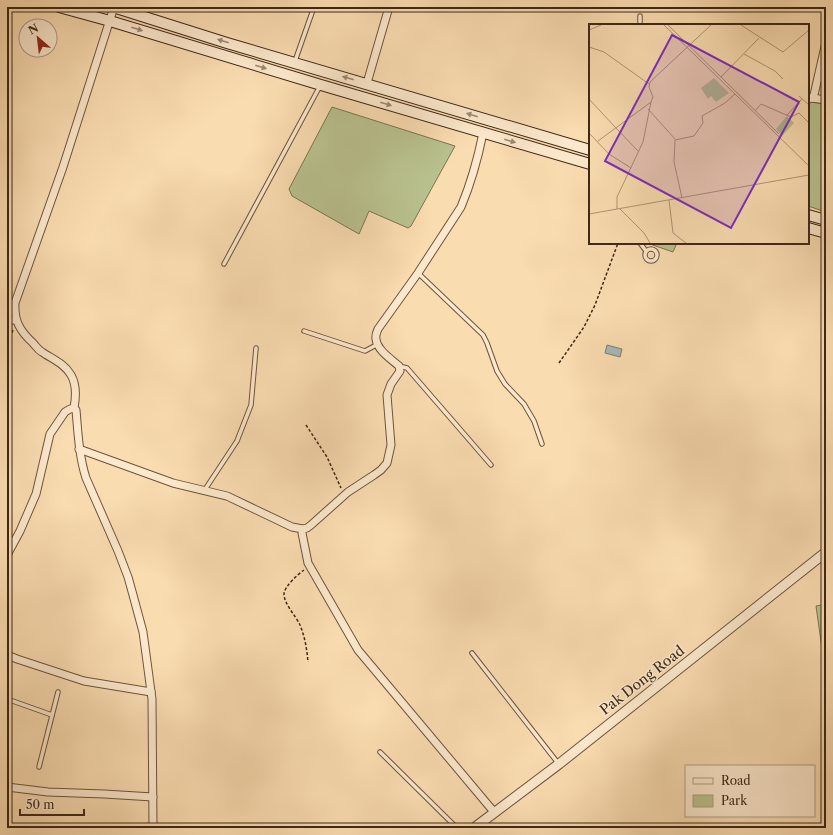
<svg xmlns="http://www.w3.org/2000/svg" width="833" height="835" viewBox="0 0 833 835" font-family="'Libre Caslon Text',serif">
<rect width="100%" height="100%" fill="#fadcb1"/>
<filter id="stains"><feTurbulence type="fractalNoise" baseFrequency=".005" numOctaves="4"/><feColorMatrix values="0 0 0 0 .2 0 0 0 0 .09 0 0 0 0 .02 0 0 0 .5 -.17"/></filter>
<radialGradient id="worn" r=".72"><stop offset=".6" stop-color="#630" stop-opacity="0"/><stop offset="1" stop-color="#630" stop-opacity=".3"/></radialGradient>
<!-- green -->
<g fill="#b9c28f" stroke="#7c7452">
<path d="M 810,102 L 826,104 L 826,212 L 808,206 L 808,116 Z"/>
<path d="M 332,107 L 455,146 L 411,226 L 408,228 L 369,211 L 359,234 L 292,196 L 289,189 Z"/>
<path d="M 647,243 L 677,243 L 673,252 Z"/>
<path d="M 826,604 L 826,670 L 825,670 L 816,606 Z"/>
</g>
<!-- water -->
<path fill="#a4b8b8" stroke="#7b7e77" d="M 607,345 L 622,349 L 620,357 L 605,353 Z"/>
<g fill="none" stroke-linecap="round" stroke-linejoin="round">
<defs>
<g id="service">
<path d="M 640,25 L 640,16"/>
<path d="M 295,61 L 314,7"/>
<path d="M 640,243 L 646,251"/>
<circle cx="651" cy="255" r="6"/>
<path d="M 224,264 L 320,86"/>
<path d="M 418,273 L 483,335 L 487,343 L 497,371 L 505,384 L 524,404 L 534,421 L 542,444"/>
<path d="M 304,331 L 365,351 L 378,344"/>
<path d="M 400,368 L 403,367 L 407,368 L 491,465"/>
<path d="M 204,491 L 237,441 L 251,405 L 256,348"/>
<path d="M 472,653 L 558,763"/>
<path d="M 7,699 L 52,715"/>
<path d="M 380,752 L 457,828"/>
<path d="M 39,767 L 58,692"/>
</g>
<g id="minor">
<path d="M 367,83 L 389,7"/>
<path d="M 812,98 L 814,95 L 826,42"/>
<path d="M 808,99 L 812,98 L 826,100"/>
<path d="M 483,133 C 478,158 471,183 461,207 L 418,273 L 378,329 C 377,332 375,335 376,339 C 377,350 391,359 399,366 L 400,371 L 391,384 L 387,395 L 391,445 L 387,463 L 381,470 L 374,475 L 348,492 L 311,525 L 307,528 L 303,529 L 302,533 L 308,563 L 358,650 L 494,812"/>
<path d="M 7,320 L 16,320"/>
<path d="M 74,408 L 76,410 C 78,433 79,456 86,478 L 118,551 L 128,577 L 133,595 L 143,632 L 152,699 L 153,828"/>
<path d="M 79,449 L 173,483 L 227,496 L 292,527 L 303,529"/>
<path d="M 7,555 L 20,531 L 36,494 L 50,434 L 65,412 L 70,409 L 74,408 C 76,397 77,385 71,375 C 64,363 52,359 42,352 C 38,350 36,346 33,343 C 20,331 14,321 15,303 L 63,167 L 114,7"/>
<path d="M 7,655 L 17,659 L 84,681 L 151,692"/>
<path d="M 7,787 L 48,792 L 104,794 L 153,797"/>
</g>
<path id="tertiary" d="M 474,828 L 559,764 L 826,552"/>
<g id="secondary">
<path d="M 59,7 L 110,21 L 321,85 L 590,164"/>
<path d="M 113,7 L 227,43 L 590,150"/>
<path d="M 808,215 L 826,220"/>
<path d="M 808,228 L 826,233"/>
</g>
</defs>
<!-- service casing -->
<use href="#service" stroke="#6d543d" stroke-width="5.5"/>
<!-- minor casing -->
<use href="#minor" stroke="#6d543d" stroke-width="9"/>
<!-- tertiary casing -->
<use href="#tertiary" stroke="#6d543d" stroke-width="11"/>
<!-- secondary casing -->
<use href="#secondary" stroke="#3e2716" stroke-width="12"/>
<!-- path -->
<g stroke="#3e2716" stroke-width="1.5" stroke-dasharray="3 2" stroke-linecap="butt">
<path d="M 7,347 L 13,330"/>
<path d="M 559,363 L 584,327 L 595,305 L 618,243"/>
<path d="M 306,425 L 327,457 L 341,488"/>
<path d="M 304,570 C 298,574 284,587 284,594 C 284,604 296,616 300,625 C 305,637 307,650 308,662"/>
</g>
<!-- service -->
<use href="#service" stroke="#fce8cc" stroke-width="3.5"/>
<!-- minor -->
<use href="#minor" stroke="#fce8cc" stroke-width="7"/>
<!-- tertiary -->
<use href="#tertiary" stroke="#fce8cc" stroke-width="9"/>
<!-- secondary -->
<use href="#secondary" stroke="#fce8cc" stroke-width="10"/>
</g>
<!-- one-way arrows -->
<defs><path id="oneway-solid" d="M-6-.8H1V-3.2L6.5 0L1 3.2V.8H-6Z"/></defs>
<g fill="#9d8871">
<use href="#oneway-solid" transform="translate(137 29) rotate(17)"/>
<use href="#oneway-solid" transform="translate(223 41) rotate(-163)"/>
<use href="#oneway-solid" transform="translate(261 67) rotate(17)"/>
<use href="#oneway-solid" transform="translate(348 78) rotate(-164)"/>
<use href="#oneway-solid" transform="translate(386 104) rotate(16)"/>
<use href="#oneway-solid" transform="translate(472 115) rotate(-163)"/>
<use href="#oneway-solid" transform="translate(510 141) rotate(16)"/>
</g>
<g text-anchor="middle" dominant-baseline="central" stroke-width="3" stroke-linejoin="round" paint-order="stroke">
<!-- street labels -->
<g font-size="14" fill="#3e2716" stroke="#fce8cc">
<text transform="translate(642 680) rotate(-38)">Pak Dong Road</text>
</g>
</g>
<!-- overview -->
<g transform="translate(589 24)">
<rect width="220" height="220" fill="#fadcb1"/>
<path d="M 125,54 L 140,69 L 127,78 L 122,72 L 119,75 L 112,64 ZM 198,92 L 205,99 L 193,112 L 187,105 Z" fill="#b9c28f"/>
<path fill="none" stroke="#af9473" stroke-width="1" d="M 75,1 L 220,142M 79,1 L 190,110M 152,1 L 194,28 L 220,6M 0,6 L 12,1M 0,23 L 15,28 L 60,60M 155,30 L 186,47 L 194,55M 132,53 L 170,14M 210,72 L 220,81M 0,75 L 26,103M 59,85 L 86,115M 166,87 L 172,80 L 202,93 L 210,89 L 220,99M 198,91 L 213,75M 26,103 L 50,128M 0,109 L 20,130 L 42,144M 9,117 L 62,78 L 64,73 L 60,63 L 61,58 L 122,1M 93,174 L 85,138 L 86,116 L 105,112 L 114,99 L 113,92 L 136,79 L 146,70M 80,176 L 84,209 L 97,219M 28,185 L 28,173 L 54,118 L 62,78M 31,185 L 55,209 L 61,219M 0,190 L 220,151"/>
<path fill="#7b2cbf" fill-opacity="0.15" stroke="#7b2cbf" stroke-width="2" d="M 83,11 L 210,78 L 142,204 L 16,137 Z"/>
<rect width="220" height="220" fill="none" stroke="#3e2716" stroke-width="2"/>
</g>
<!-- margin -->
<rect width="833" height="835" fill="none" stroke="#fadcb1" stroke-width="24"/>
<rect x="8" y="8" width="817" height="819" fill="none" stroke="#3e2716" stroke-width="2"/>
<rect x="12" y="12" width="809" height="811" fill="none" stroke="#3e2716"/>
<!-- legend -->
<rect x="685" y="765" width="130" height="52" fill="#fce8cc" stroke="#b09b83"/>
<rect x="693" y="778" width="20" height="6" fill="#fce8cc" stroke="#b09b83"/>
<text x="721" y="785" font-size="12" fill="#3e2716">Road</text>
<rect x="693" y="795" width="20" height="12" fill="#b9c28f" stroke="#b09b83"/>
<text x="721" y="805" font-size="12" fill="#3e2716">Park</text>
<!-- north arrow -->
<g transform="translate(38 38) rotate(332)"><circle r="19" fill="#fce8cc" stroke="#b09b83"/>
<path d="M0-3L7 15L0 10L-7 15Z" fill="#8f2418"/>
<text y="-6" font-size="11" font-weight="bold" text-anchor="middle" fill="#3e2716">N</text>
</g>
<!-- scale -->
<path d="M20 809v6h64v-6" fill="none" stroke="#3e2716" stroke-width="2"/>
<text x="26" y="809" font-size="12" fill="#3e2716" stroke="#fce8cc" stroke-width="3" paint-order="stroke">50 m</text>
<rect width="100%" height="100%" filter="url(#stains)"/>
<rect width="100%" height="100%" fill="url(#worn)"/>
</svg>
